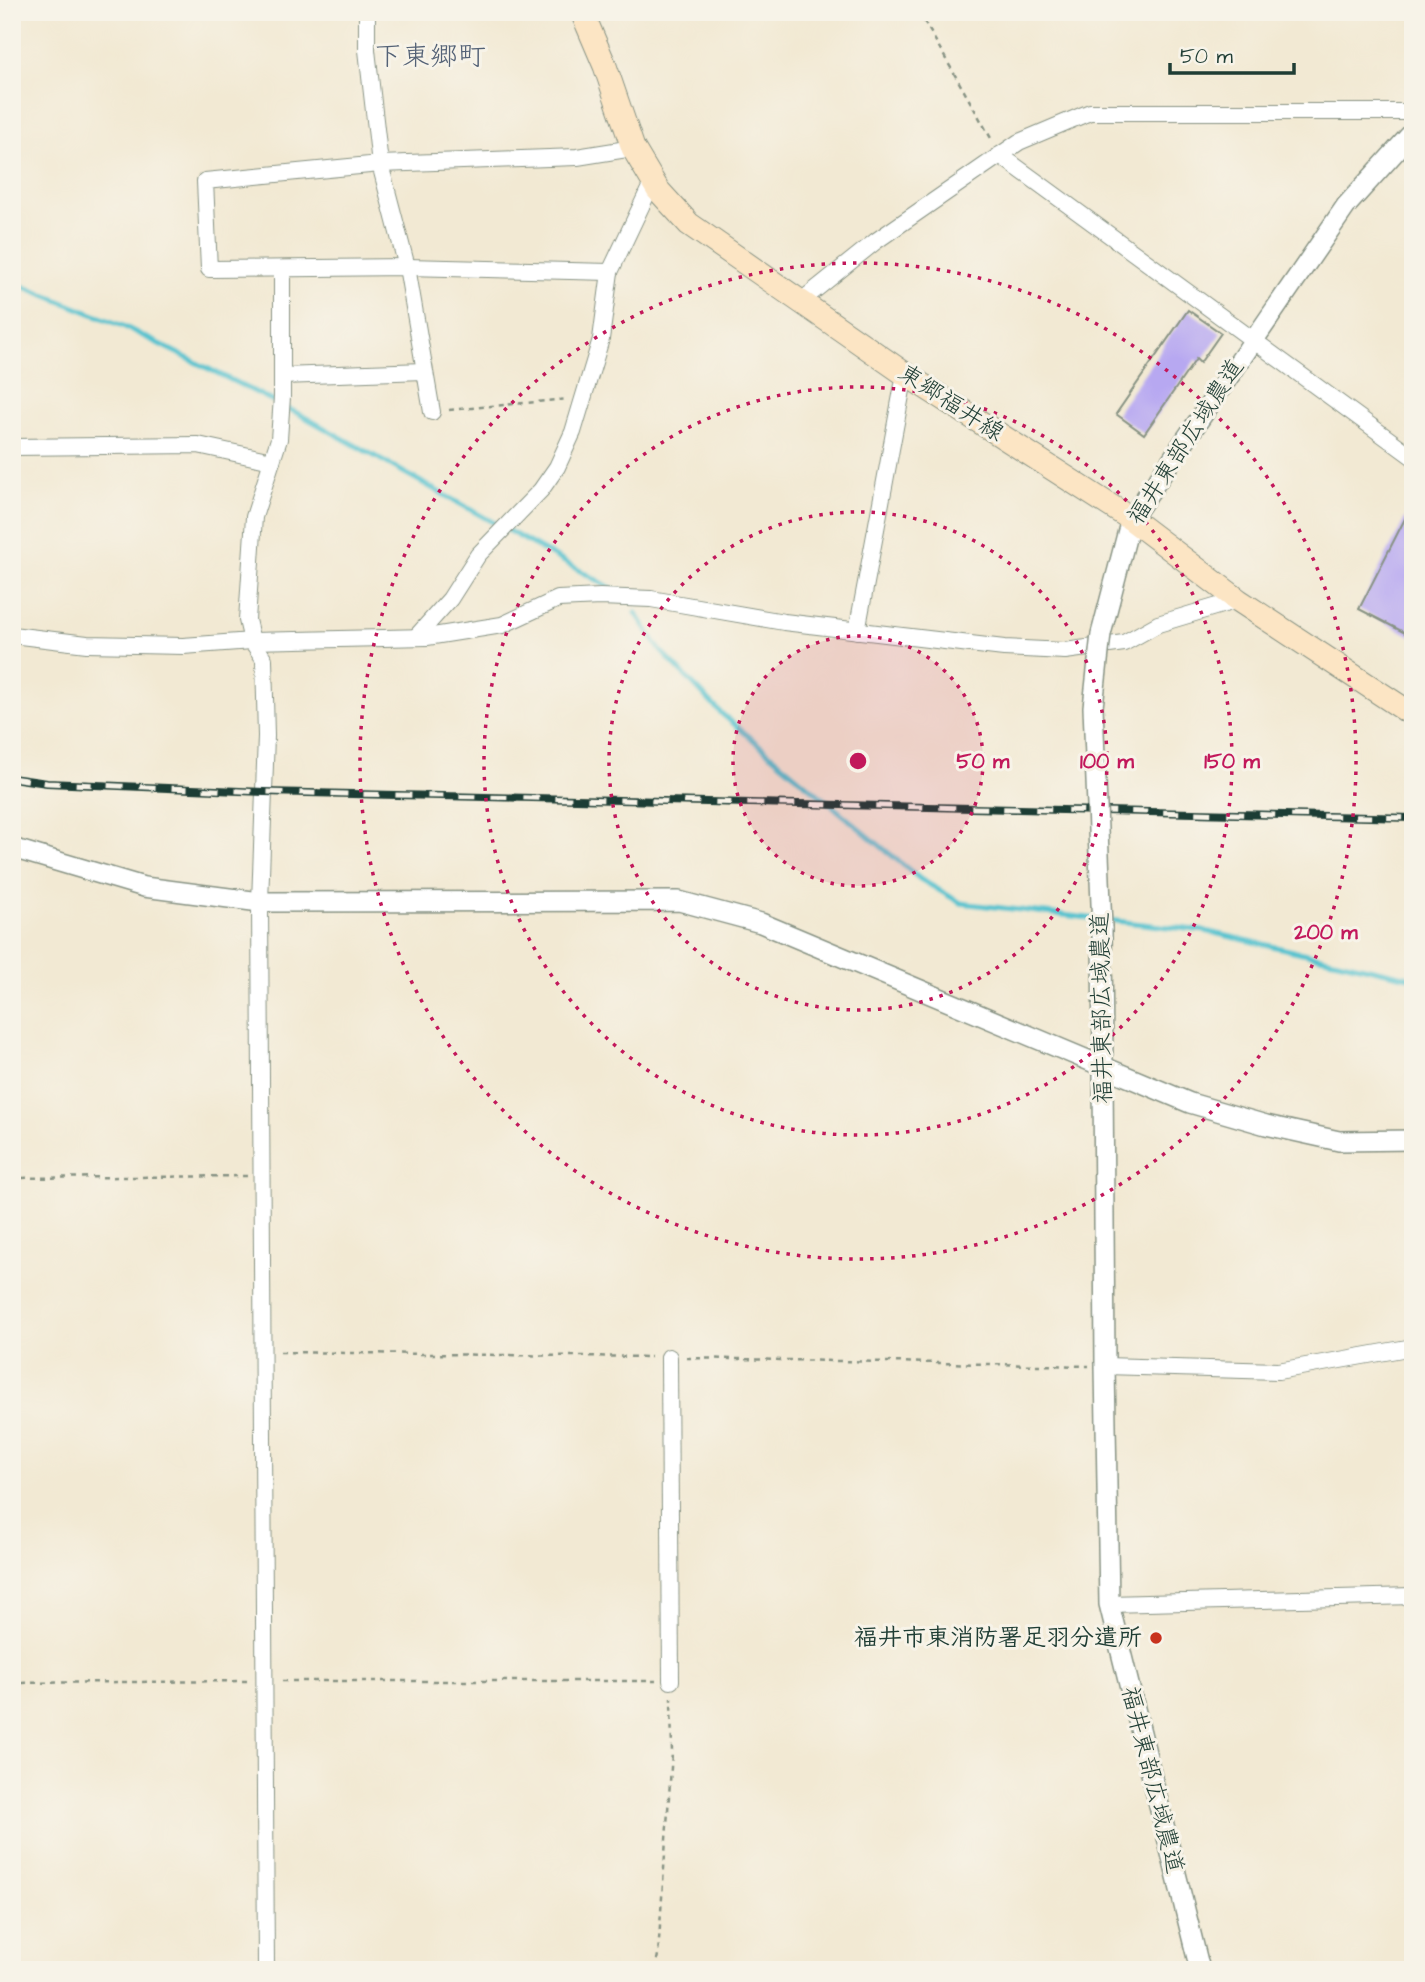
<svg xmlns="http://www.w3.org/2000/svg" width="1425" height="1982" viewBox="0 0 1425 1982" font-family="'Architects Daughter','Klee One',sans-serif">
<rect width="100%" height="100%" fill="#f7f3e8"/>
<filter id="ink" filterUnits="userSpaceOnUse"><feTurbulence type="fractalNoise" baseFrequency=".0143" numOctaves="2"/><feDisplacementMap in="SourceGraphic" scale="14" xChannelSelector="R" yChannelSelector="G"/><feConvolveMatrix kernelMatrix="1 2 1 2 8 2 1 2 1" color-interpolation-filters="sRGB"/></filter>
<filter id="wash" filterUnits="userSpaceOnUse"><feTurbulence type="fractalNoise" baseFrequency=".00686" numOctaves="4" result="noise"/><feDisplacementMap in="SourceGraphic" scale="28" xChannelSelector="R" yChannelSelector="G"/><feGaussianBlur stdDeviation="1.57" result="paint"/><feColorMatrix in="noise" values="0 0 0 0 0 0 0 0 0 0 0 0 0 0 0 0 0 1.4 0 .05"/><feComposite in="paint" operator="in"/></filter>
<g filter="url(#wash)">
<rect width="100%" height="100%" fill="#f2e9d3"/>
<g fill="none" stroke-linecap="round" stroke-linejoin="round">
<!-- stream -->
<g stroke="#57c3cf" stroke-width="5">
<path d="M 12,282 L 123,326 L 301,415 L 618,592"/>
<path d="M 636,613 L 660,650 L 722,714 L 920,879 L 961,903 L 1097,919"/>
<path d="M 1107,920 L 1205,931 L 1413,978"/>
</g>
</g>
<g id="blocks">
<!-- building -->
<g fill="#b7a8f1">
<path d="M 1188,310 L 1221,333 L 1200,363 L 1196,359 L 1144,434 L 1116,414 Z"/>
<path d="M 1413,503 L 1413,637 L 1359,609 Z"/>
</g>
</g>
</g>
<g filter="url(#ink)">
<use href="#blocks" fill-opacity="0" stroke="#889384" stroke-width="2"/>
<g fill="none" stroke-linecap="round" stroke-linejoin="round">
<defs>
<g id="minor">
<path d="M 367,12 L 367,50 L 380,164 L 407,267 L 432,412"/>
<path d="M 1000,155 L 1413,457"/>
<path d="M 610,272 L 407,267 L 209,269 L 205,181 L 380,164 L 577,157 L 633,148"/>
<path d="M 800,302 L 876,241 L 1019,142 L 1090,112 L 1413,112"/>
<path d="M 282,376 L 424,371"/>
<path d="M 12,447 L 198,445 L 272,461"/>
<path d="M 857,631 L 905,374"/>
<path d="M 12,635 L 87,644 L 183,646 L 252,641 L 427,637 L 502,625 L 558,599 L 600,597 L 651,599 L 784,622 L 1004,648 L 1065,651 L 1124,643 L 1158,624 L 1238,600"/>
<path d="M 416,637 L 450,599 L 478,555 L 541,490 L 557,467 L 573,432 L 601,339 L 610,272 L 653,181"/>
<path d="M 669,1357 L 671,1681"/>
<path d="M 1105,1366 L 1278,1371 L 1413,1347"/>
<path d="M 1109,1604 L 1413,1596"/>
<path d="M 266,1970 L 260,902 L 266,736 L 264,659 L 252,641 L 247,620 L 254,517 L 279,439 L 282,397 L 282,270"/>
</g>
<g id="tertiary">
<path d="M 1101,634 L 1131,519 L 1346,206 L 1413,132"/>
<path d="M 12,848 L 144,887 L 260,902 L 679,901 L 761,923 L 1190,1103 L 1266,1125 L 1339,1141 L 1413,1140"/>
<path d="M 1102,928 L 1105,1366 L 1109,1604 L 1200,1970"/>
</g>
<path id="secondary" d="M 582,12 L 605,66 L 633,148 L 658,190 L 689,224 L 905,374 L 1131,519 L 1238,600 L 1413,715"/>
</defs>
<!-- minor casing -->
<use href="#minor" stroke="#889384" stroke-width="18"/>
<!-- tertiary casing -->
<use href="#tertiary" stroke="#889384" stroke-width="22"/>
<!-- secondary casing -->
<use href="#secondary" stroke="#889384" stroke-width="25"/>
<!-- path -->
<g stroke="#889384" stroke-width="2.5" stroke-dasharray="5 5" stroke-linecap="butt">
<path d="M 919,12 L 992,140"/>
<path d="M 449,410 L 568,399"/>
<path d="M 12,1178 L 247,1176"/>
<path d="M 280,1352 L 651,1357"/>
<path d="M 686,1358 L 1089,1366"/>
<path d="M 282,1681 L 656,1681"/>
<path d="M 12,1683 L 247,1681"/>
<path d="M 655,1970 L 658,1955 L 672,1753 L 671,1698"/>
</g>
<!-- minor -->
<use href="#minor" stroke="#fff" stroke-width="16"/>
<!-- tertiary -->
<use href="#tertiary" stroke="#fff" stroke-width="19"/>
<!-- secondary -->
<use href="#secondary" stroke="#fce5c4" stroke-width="23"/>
<defs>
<path id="rail" d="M 12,778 L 47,783 L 264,792 L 1413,818"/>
</defs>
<!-- rail casing -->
<use href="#rail" stroke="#1f3d34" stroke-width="8"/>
<!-- rail -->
<use href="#rail" stroke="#f7f3e8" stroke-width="5" stroke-dasharray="16" stroke-linecap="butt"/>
<defs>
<path id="tertiary-bridge" d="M 1101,634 L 1093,707 L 1102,928"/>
</defs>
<!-- tertiary-bridge casing -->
<use href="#tertiary-bridge" stroke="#889384" stroke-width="22" stroke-linecap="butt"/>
<!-- tertiary-bridge -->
<use href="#tertiary-bridge" stroke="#fff" stroke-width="19"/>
</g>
</g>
<!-- distance rings -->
<circle cx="858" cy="761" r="125" fill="#c2185b" fill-opacity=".12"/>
<g fill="none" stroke="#c2185b" stroke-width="3.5" stroke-dasharray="3.5 7">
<circle cx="858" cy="761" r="125"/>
<circle cx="858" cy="761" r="249"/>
<circle cx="858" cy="761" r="374"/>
<circle cx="858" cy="761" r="498"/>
</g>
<!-- markers -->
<circle fill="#c8321e" stroke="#f7f3e8" stroke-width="2.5" cx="1156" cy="1638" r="7"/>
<g text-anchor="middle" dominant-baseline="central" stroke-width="6" stroke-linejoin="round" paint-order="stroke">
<!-- street labels -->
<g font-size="24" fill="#1f3d34" stroke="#f7f3e8">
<text transform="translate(951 403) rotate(33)">東郷福井線</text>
<text transform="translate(1186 442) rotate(-57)">福井東部広域農道</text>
<text transform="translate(1102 1008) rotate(-91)">福井東部広域農道</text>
<text transform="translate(1152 1780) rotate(76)">福井東部広域農道</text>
</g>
<!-- poi labels -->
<g font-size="24" font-weight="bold" fill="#1f3d34" stroke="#f7f3e8" text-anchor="end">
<text x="1142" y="1638">福井市東消防署足羽分遣所</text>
</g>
<!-- quarter labels -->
<g font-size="28" fill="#546276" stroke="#f7f3e8">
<text x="430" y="56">下東郷町</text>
</g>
</g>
<circle cx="858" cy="761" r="10" fill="#c2185b" stroke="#f7f3e8" stroke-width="3.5"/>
<g font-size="21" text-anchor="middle" font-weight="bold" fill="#c2185b" stroke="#f7f3e8" stroke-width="6" stroke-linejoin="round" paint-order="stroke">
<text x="983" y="768">50 m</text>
<text x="1107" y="768">100 m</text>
<text x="1232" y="768">150 m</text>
<text x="1326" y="939">200 m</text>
</g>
<!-- margin -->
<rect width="1425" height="1982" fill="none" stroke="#f7f3e8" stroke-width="42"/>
<!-- scale -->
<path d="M1170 63v10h124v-10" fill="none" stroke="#1f3d34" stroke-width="3.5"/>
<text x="1180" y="63" font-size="21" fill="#1f3d34" stroke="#f7f3e8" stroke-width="5" paint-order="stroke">50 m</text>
</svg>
